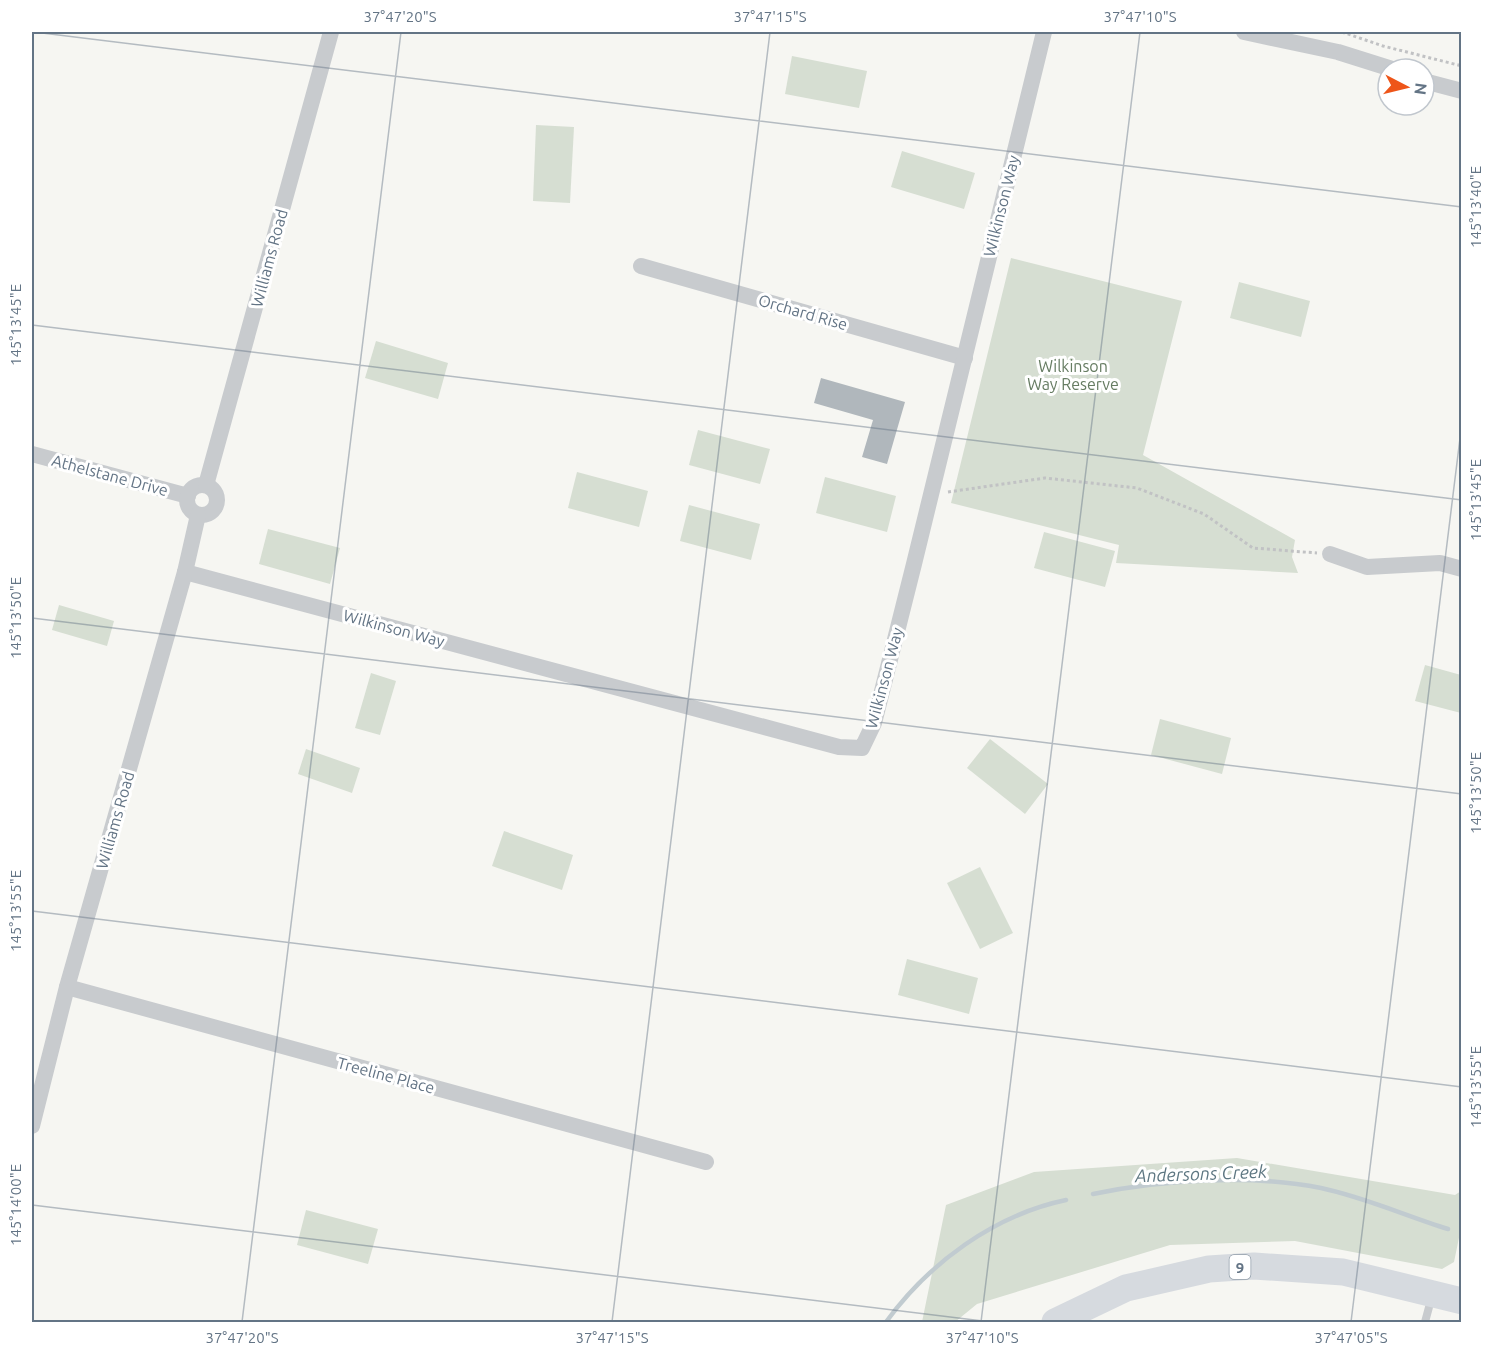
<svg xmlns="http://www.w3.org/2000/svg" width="1493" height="1354" viewBox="0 0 1493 1354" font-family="Ubuntu,sans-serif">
<rect width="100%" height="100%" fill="#f6f6f2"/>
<!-- green -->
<g fill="#d6ded2">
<path d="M 792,56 L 867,71 L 859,108 L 785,94 Z"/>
<path d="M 536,125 L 574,127 L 570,203 L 533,201 Z"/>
<path d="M 902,151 L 975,173 L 964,209 L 891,187 Z"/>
<path d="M 1011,258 L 1182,301 L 1143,455 L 1295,540 L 1292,557 L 1298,573 L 1116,563 L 1119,545 L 951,503 Z"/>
<path d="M 1239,282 L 1310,301 L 1301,337 L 1230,318 Z"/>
<path d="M 376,341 L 448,363 L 438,399 L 365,378 Z"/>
<path d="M 698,430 L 770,449 L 760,484 L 689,465 Z"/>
<path d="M 577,472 L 648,491 L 639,527 L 568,508 Z"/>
<path d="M 825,477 L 896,496 L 887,532 L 816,513 Z"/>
<path d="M 689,505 L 760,524 L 751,560 L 680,541 Z"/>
<path d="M 268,529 L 340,548 L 330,584 L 259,564 Z"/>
<path d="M 1044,532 L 1115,551 L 1105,587 L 1034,568 Z"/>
<path d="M 59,605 L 114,621 L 107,646 L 52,630 Z"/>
<path d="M 1425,665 L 1461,675 L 1461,713 L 1415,701 Z"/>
<path d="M 371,673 L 396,681 L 380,735 L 355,728 Z"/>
<path d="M 1160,719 L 1231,738 L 1222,774 L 1151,755 Z"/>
<path d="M 990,739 L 1048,784 L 1025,814 L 967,768 Z"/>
<path d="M 306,749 L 360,768 L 352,793 L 298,774 Z"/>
<path d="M 504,831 L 573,855 L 562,890 L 492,866 Z"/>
<path d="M 980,867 L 1013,933 L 980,949 L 947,883 Z"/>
<path d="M 907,959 L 978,978 L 969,1014 L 898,995 Z"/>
<path d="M 1237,1158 L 1455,1195 L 1461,1191 L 1461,1228 L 1454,1262 L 1442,1269 L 1295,1241 L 1170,1245 L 977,1304 L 955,1322 L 922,1322 L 946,1205 L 1034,1172 Z"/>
<path d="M 306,1210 L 378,1229 L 368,1264 L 297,1245 Z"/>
</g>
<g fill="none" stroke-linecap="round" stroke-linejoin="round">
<!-- stream -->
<g stroke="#c1cbd0" stroke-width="4.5">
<path d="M 1093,1194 C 1159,1180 1254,1174 1321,1188 C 1364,1197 1406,1216 1448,1229"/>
<path d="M 886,1322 C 929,1263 994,1215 1066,1200"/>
</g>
</g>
<!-- building -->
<path fill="#b0b7bc" d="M 821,378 L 905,402 L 887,464 L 862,457 L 873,420 L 814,403 Z"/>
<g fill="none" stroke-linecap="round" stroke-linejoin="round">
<!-- path -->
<g stroke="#c1c2c4" stroke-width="3" stroke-dasharray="3 3" stroke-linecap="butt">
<path d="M 1342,32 L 1383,46 L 1462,66"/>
<path d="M 948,492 L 1045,478 L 1137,488 L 1204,514 L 1253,548 L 1317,553"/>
</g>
<!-- lane -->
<path stroke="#c8cbce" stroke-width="8" d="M 1425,1322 L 1432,1296"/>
<!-- street -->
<g stroke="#c8cbce" stroke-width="16">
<path d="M 1244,32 L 1338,52 L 1392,69"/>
<path d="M 1424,81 L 1462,91"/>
<path d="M 641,266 L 965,358"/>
<path d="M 32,454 L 188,496"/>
<circle cx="202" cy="500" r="15"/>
<path d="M 206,485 L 331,32"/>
<path d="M 1330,554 L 1367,567 L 1440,563 L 1462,569"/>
<path d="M 185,572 L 839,747 L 862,748 L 874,723 L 914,564 L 1044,32"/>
<path d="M 67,987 L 706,1162"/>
<path d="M 32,1126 L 67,987 L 185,572 L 198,515"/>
</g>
<!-- primary -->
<path stroke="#d6dadf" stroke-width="27" d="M 1055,1322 L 1126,1288 L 1209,1269 L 1254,1266 L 1343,1272 L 1462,1301"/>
</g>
<!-- ticks -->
<path fill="none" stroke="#637485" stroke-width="1.5" stroke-opacity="0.45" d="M 34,32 L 1462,207M 32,325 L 1462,500M 32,618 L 1462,794M 32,911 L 1462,1087M 32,1205 L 991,1322M 242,1322 L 401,32M 612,1322 L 770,32M 981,1322 L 1140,32M 1351,1322 L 1462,422"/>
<g text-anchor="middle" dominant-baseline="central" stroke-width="6" stroke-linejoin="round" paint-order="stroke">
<!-- shield labels -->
<rect fill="#fff" stroke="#929eaa" stroke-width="1.5" x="1229.5" y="1255" width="21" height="24" rx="4.5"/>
<g font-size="15" font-weight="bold" fill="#637485">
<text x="1240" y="1267">9</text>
</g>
<!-- street labels -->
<g font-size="16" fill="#637485" stroke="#fff">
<text transform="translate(1001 206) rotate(-76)">Wilkinson Way</text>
<text transform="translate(269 258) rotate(-75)">Williams Road</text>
<text transform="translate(803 312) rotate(16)">Orchard Rise</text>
<text transform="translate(110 475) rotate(15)">Athelstane Drive</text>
<text transform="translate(394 628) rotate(15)">Wilkinson Way</text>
<text transform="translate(884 678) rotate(-75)">Wilkinson Way</text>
<text transform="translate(115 820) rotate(-74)">Williams Road</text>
<text transform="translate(386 1075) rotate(15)">Treeline Place</text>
</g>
<!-- park labels -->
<g font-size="16" fill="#667c62" stroke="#fff">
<text x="1073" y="366">Wilkinson<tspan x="1073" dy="18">Way Reserve</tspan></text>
</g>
<!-- water labels -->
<g font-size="18" font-style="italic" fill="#5e7782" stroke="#fff">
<text transform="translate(1201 1173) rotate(-2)">Andersons Creek</text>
</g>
</g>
<!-- border -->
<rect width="1493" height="1354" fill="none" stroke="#ffffff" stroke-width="66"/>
<!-- north arrow -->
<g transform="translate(1406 87) rotate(97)"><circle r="28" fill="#ffffff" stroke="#c1c7ce" stroke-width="1.5"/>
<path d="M0-4.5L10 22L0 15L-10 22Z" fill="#ee5519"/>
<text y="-9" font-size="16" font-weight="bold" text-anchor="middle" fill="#637485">N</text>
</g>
<rect x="33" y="33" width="1427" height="1288" fill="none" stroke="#637485" stroke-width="2"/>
<g font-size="15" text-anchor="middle" fill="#637485">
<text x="400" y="22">37°47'20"S</text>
<text x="770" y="22">37°47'15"S</text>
<text x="1140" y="22">37°47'10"S</text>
<text transform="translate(1476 207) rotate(-90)" y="5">145°13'40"E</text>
<text transform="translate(16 325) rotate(-90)" y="5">145°13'45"E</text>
<text transform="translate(1476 500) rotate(-90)" y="5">145°13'45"E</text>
<text transform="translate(16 618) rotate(-90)" y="5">145°13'50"E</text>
<text transform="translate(1476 793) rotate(-90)" y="5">145°13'50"E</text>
<text transform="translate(16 911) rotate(-90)" y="5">145°13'55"E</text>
<text transform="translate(1476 1087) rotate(-90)" y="5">145°13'55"E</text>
<text transform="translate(16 1205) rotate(-90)" y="5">145°14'00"E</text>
<text x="242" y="1343">37°47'20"S</text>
<text x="612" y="1343">37°47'15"S</text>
<text x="982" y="1343">37°47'10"S</text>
<text x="1351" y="1343">37°47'05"S</text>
</g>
</svg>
